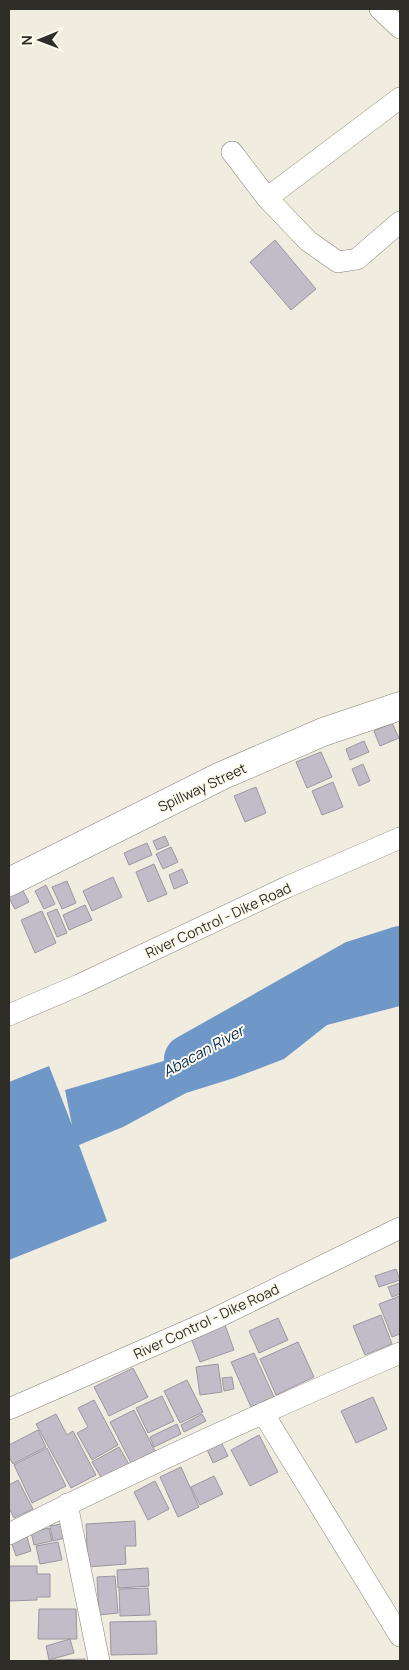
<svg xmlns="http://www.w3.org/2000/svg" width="409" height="1670" viewBox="0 0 409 1670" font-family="Manrope,sans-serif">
<rect width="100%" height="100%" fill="#f0ede0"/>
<!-- water -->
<path fill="#6f98c9" d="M 400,968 L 400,1006 L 327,1025 L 284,1059 L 234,1078 L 186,1093 L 123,1127 L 79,1145 L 107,1221 L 9,1260 L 9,1082 L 49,1066 L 72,1125 L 65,1090 L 167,1060 L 226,1031 L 275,1020 L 338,986 L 394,971 Z"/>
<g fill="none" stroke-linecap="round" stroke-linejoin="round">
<!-- river -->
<path stroke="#6f98c9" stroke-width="48" d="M 188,1059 L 356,964 L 400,950"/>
</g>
<!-- building -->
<g fill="#c2bcc8" stroke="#9b96a1">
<path d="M 275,240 L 316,289 L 291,310 L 250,262 Z"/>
<path d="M 392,723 L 399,738 L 380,746 L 374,731 Z"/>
<path d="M 364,741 L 369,752 L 350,760 L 346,749 Z"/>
<path d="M 321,752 L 332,777 L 307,788 L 296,762 Z"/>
<path d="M 363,764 L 370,781 L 359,786 L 352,769 Z"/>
<path d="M 333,782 L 343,807 L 322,815 L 312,791 Z"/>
<path d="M 256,787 L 266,813 L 245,822 L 234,796 Z"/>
<path d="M 165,836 L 169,845 L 157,850 L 153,841 Z"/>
<path d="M 147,843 L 152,855 L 129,865 L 124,853 Z"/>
<path d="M 171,847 L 178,862 L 163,869 L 156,854 Z"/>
<path d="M 154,864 L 167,894 L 148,902 L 136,872 Z"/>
<path d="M 182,869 L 188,883 L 174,889 L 169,875 Z"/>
<path d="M 113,877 L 122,897 L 92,911 L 83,891 Z"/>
<path d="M 67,881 L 76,903 L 62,909 L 52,887 Z"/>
<path d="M 46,885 L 55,904 L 44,909 L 35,891 Z"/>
<path d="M 21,887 L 29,902 L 15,909 L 9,898 L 9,893 Z"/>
<path d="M 85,905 L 92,920 L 69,930 L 63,915 Z"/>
<path d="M 57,909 L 67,933 L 57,937 L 47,913 Z"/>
<path d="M 42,911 L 56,943 L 35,953 L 21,920 Z"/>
<path d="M 396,1269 L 400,1280 L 379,1287 L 375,1276 Z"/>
<path d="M 400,1283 L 400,1294 L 392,1297 L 388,1287 Z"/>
<path d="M 400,1296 L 400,1334 L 392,1337 L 379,1304 Z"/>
<path d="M 381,1315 L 392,1344 L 365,1355 L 353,1326 Z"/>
<path d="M 278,1318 L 288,1340 L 259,1353 L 249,1331 Z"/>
<path d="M 225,1325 L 234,1350 L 200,1362 L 191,1338 Z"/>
<path d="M 298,1342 L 314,1377 L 276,1395 L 260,1359 Z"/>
<path d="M 254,1353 L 274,1397 L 251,1407 L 231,1362 Z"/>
<path d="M 218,1364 L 222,1392 L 200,1395 L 196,1367 Z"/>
<path d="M 133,1368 L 148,1397 L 109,1416 L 94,1387 Z"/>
<path d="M 232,1377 L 234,1389 L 224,1391 L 222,1378 Z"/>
<path d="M 187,1380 L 203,1412 L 180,1423 L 164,1391 Z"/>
<path d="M 162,1396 L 174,1421 L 148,1433 L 136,1408 Z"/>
<path d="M 373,1397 L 387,1429 L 356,1443 L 341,1411 Z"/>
<path d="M 94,1400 L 118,1445 L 92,1460 L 77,1433 L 88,1427 L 78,1408 Z"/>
<path d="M 134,1410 L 155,1451 L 131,1463 L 110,1422 Z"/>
<path d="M 56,1414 L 67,1435 L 73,1431 L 96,1475 L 71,1488 L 36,1424 Z"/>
<path d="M 202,1414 L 206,1421 L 184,1432 L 181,1425 Z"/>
<path d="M 177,1424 L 181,1434 L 154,1447 L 150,1437 Z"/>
<path d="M 38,1430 L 46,1447 L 13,1464 L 9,1457 L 9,1445 Z"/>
<path d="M 259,1435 L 278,1472 L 250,1486 L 231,1450 Z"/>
<path d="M 220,1440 L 228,1456 L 213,1463 L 206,1447 Z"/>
<path d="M 119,1447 L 129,1464 L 102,1479 L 92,1462 Z"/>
<path d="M 47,1448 L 66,1486 L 32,1503 L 14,1465 Z"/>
<path d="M 181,1467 L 199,1507 L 178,1517 L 160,1477 Z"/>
<path d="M 214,1476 L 223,1494 L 200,1505 L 191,1487 Z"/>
<path d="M 18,1480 L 33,1509 L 14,1518 L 9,1508 L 9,1485 Z"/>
<path d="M 155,1481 L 169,1509 L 148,1520 L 134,1492 Z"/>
<path d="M 135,1521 L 136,1546 L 125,1546 L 126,1564 L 88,1567 L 86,1524 Z"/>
<path d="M 66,1523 L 69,1537 L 53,1541 L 50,1526 Z"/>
<path d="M 49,1528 L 52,1541 L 34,1545 L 31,1532 Z"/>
<path d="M 27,1537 L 31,1551 L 16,1556 L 11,1541 Z"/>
<path d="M 58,1542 L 62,1560 L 40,1564 L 36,1546 Z"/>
<path d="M 9,1566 L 37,1566 L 37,1574 L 50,1574 L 50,1597 L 37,1597 L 37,1600 L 9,1601 Z"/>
<path d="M 148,1568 L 149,1586 L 118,1588 L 117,1570 Z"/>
<path d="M 115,1576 L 118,1613 L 99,1615 L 97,1577 Z"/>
<path d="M 148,1588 L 150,1615 L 120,1616 L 119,1589 Z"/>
<path d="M 39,1609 L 76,1609 L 77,1639 L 38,1639 Z"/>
<path d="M 156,1621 L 157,1654 L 111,1655 L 110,1622 Z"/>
<path d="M 70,1639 L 74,1653 L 49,1660 L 46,1646 Z"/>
<path d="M 85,1659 L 85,1661 L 52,1661 L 52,1660 Z"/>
</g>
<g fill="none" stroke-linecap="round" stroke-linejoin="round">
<defs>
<g id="street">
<path d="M 380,9 L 400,28"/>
<path d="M 232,152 L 267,198 L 308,241 L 338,262 L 357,259 L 400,222"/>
<path d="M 267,198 L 400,98"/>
<path d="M 9,1015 L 79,985 L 287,887 L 400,838"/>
<path d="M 9,1409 L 214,1319 L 400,1228"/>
<path d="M 263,1413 L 400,1636"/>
<path d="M 67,1504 L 99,1661"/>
<path d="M 9,1534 C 137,1469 268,1410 400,1353"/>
</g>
<path id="secondary" d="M 9,882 L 221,776 L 323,732 L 400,706"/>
</defs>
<!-- street casing -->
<use href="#street" stroke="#868377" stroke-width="22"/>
<!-- secondary casing -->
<use href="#secondary" stroke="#868377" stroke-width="29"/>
<!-- street -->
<use href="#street" stroke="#fff" stroke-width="21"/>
<!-- secondary -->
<use href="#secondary" stroke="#fff" stroke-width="28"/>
</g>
<g text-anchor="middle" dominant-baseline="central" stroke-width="4" stroke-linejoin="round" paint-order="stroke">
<!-- street labels -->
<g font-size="14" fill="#2e2d28" stroke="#fdfaed">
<text transform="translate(202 787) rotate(-25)">Spillway Street</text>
<text transform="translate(218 920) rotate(-25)">River Control - Dike Road</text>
<text transform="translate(206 1321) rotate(-25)">River Control - Dike Road</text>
</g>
<!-- water labels -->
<g font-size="15" font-style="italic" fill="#002956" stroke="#fdfaed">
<text transform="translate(203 1051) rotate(-29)">Abacan River</text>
</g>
</g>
<!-- border -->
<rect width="409" height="1670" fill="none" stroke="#2e2d28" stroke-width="20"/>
<!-- north arrow -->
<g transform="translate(40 40) rotate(269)" stroke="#fdfaed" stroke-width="4" paint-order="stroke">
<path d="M0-4L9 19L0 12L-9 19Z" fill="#2e2d28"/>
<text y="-8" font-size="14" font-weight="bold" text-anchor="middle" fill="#2e2d28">N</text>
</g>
</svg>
